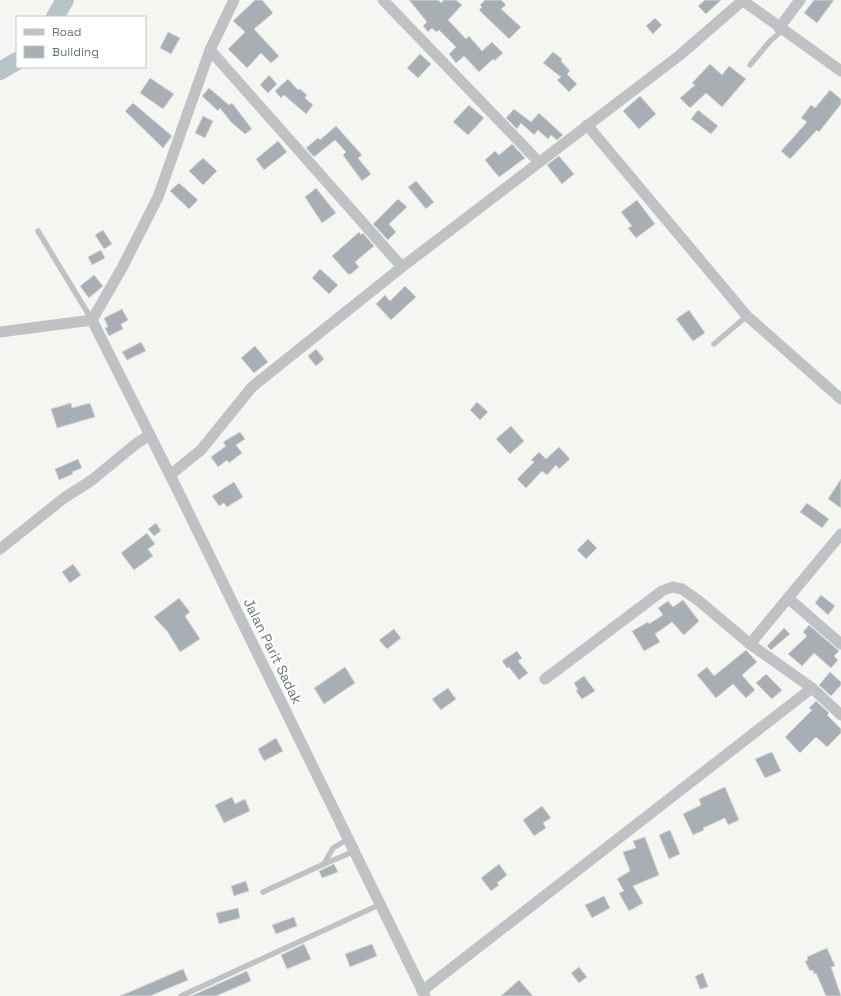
<svg xmlns="http://www.w3.org/2000/svg" width="841" height="996" viewBox="0 0 841 996" font-family="'Space Grotesk',sans-serif">
<rect width="100%" height="100%" fill="#f5f5f1"/>
<g fill="none" stroke-linecap="round" stroke-linejoin="round">
<!-- river -->
<g stroke="#b6c3c7" stroke-width="18">
<path d="M 55,17 L 65,0"/>
<path d="M 0,71 L 17,61"/>
</g>
</g>
<!-- building -->
<g fill="#a8afb4" stroke="#d6d6d4">
<path d="M 255,0 L 262,0 L 273,13 L 254,29 L 279,56 L 271,63 L 261,53 L 247,68 L 228,49 L 245,32 L 233,21 Z"/>
<path d="M 409,0 L 438,0 L 441,3 L 444,0 L 456,0 L 462,5 L 448,20 L 466,39 L 469,36 L 482,51 L 492,42 L 503,53 L 494,61 L 493,59 L 479,72 L 464,56 L 456,63 L 449,54 L 456,47 L 439,30 L 436,32 L 432,28 L 428,32 L 423,26 L 427,22 Z"/>
<path d="M 485,0 L 501,0 L 506,5 L 501,9 L 521,27 L 509,39 L 479,10 L 482,7 L 480,5 Z"/>
<path d="M 705,0 L 721,0 L 706,14 L 698,6 Z"/>
<path d="M 814,0 L 834,0 L 817,23 L 804,13 Z"/>
<path d="M 655,18 L 662,25 L 653,34 L 646,26 Z"/>
<path d="M 168,32 L 180,38 L 171,54 L 160,48 Z"/>
<path d="M 553,52 L 562,59 L 561,61 L 570,71 L 567,74 L 577,84 L 569,92 L 557,80 L 561,77 L 543,63 Z"/>
<path d="M 420,54 L 431,64 L 418,78 L 407,68 Z"/>
<path d="M 710,64 L 722,75 L 729,66 L 746,79 L 722,107 L 706,93 L 690,108 L 680,98 L 695,85 L 692,83 Z"/>
<path d="M 269,75 L 277,84 L 268,93 L 260,85 Z"/>
<path d="M 150,78 L 174,94 L 163,109 L 140,93 Z"/>
<path d="M 288,79 L 298,90 L 300,89 L 307,95 L 305,98 L 313,105 L 306,114 L 284,95 L 281,98 L 275,91 Z"/>
<path d="M 209,88 L 229,105 L 232,103 L 252,129 L 245,134 L 231,122 L 220,108 L 218,111 L 202,96 Z"/>
<path d="M 830,90 L 841,99 L 841,104 L 819,132 L 817,130 L 790,159 L 781,151 L 807,122 L 801,118 L 811,105 L 815,108 Z"/>
<path d="M 640,96 L 656,114 L 639,129 L 623,111 Z"/>
<path d="M 133,103 L 172,136 L 163,148 L 125,111 Z"/>
<path d="M 469,105 L 484,118 L 468,135 L 453,122 Z"/>
<path d="M 514,109 L 531,122 L 539,113 L 563,135 L 557,140 L 551,135 L 548,139 L 538,130 L 534,135 L 521,123 L 517,129 L 506,118 Z"/>
<path d="M 698,110 L 718,126 L 711,134 L 691,119 Z"/>
<path d="M 203,116 L 213,121 L 205,138 L 195,133 Z"/>
<path d="M 336,126 L 362,155 L 358,158 L 371,174 L 362,181 L 343,155 L 346,152 L 335,140 L 314,157 L 306,148 L 318,138 L 320,140 Z"/>
<path d="M 278,141 L 287,152 L 264,170 L 256,159 Z"/>
<path d="M 512,144 L 525,158 L 499,177 L 485,160 L 495,151 L 499,155 Z"/>
<path d="M 559,156 L 574,174 L 562,184 L 547,165 Z"/>
<path d="M 203,158 L 217,171 L 203,185 L 189,171 Z"/>
<path d="M 416,181 L 434,202 L 426,209 L 408,187 Z"/>
<path d="M 179,183 L 198,200 L 189,209 L 170,191 Z"/>
<path d="M 316,188 L 336,213 L 322,223 L 305,197 Z"/>
<path d="M 398,199 L 407,207 L 389,224 L 396,232 L 388,240 L 373,224 Z"/>
<path d="M 637,200 L 655,224 L 636,238 L 628,228 L 632,226 L 621,212 Z"/>
<path d="M 103,230 L 112,244 L 104,249 L 95,235 Z"/>
<path d="M 359,232 L 361,235 L 363,233 L 374,246 L 355,262 L 359,267 L 351,274 L 348,274 L 332,256 Z"/>
<path d="M 101,250 L 105,258 L 92,265 L 88,257 Z"/>
<path d="M 320,269 L 338,285 L 329,294 L 312,278 Z"/>
<path d="M 94,275 L 103,286 L 89,298 L 80,286 Z"/>
<path d="M 405,286 L 416,297 L 391,320 L 376,304 L 385,295 L 390,301 Z"/>
<path d="M 122,309 L 128,320 L 121,324 L 123,329 L 109,336 L 105,328 L 108,327 L 104,318 Z"/>
<path d="M 689,310 L 705,333 L 693,341 L 676,319 Z"/>
<path d="M 141,342 L 146,351 L 127,360 L 122,352 Z"/>
<path d="M 255,346 L 268,362 L 254,373 L 241,358 Z"/>
<path d="M 316,349 L 324,359 L 316,366 L 308,356 Z"/>
<path d="M 477,402 L 488,412 L 480,420 L 470,410 Z"/>
<path d="M 71,403 L 72,408 L 90,403 L 95,417 L 57,428 L 51,409 Z"/>
<path d="M 511,426 L 524,441 L 510,454 L 496,439 Z"/>
<path d="M 240,432 L 245,439 L 236,445 L 242,453 L 229,463 L 227,460 L 218,467 L 211,457 L 226,446 L 223,442 Z"/>
<path d="M 559,447 L 570,459 L 559,469 L 556,465 L 547,475 L 542,471 L 526,488 L 517,479 L 534,462 L 531,460 L 539,452 L 546,459 Z"/>
<path d="M 78,459 L 82,468 L 72,472 L 73,474 L 59,480 L 55,469 Z"/>
<path d="M 841,479 L 841,508 L 828,499 Z"/>
<path d="M 234,482 L 243,497 L 227,507 L 224,503 L 219,506 L 212,496 Z"/>
<path d="M 807,503 L 829,519 L 822,528 L 800,512 Z"/>
<path d="M 156,523 L 161,531 L 154,536 L 148,529 Z"/>
<path d="M 147,533 L 155,544 L 148,549 L 153,556 L 134,570 L 121,553 Z"/>
<path d="M 588,539 L 597,548 L 586,559 L 577,550 Z"/>
<path d="M 73,564 L 81,575 L 70,583 L 62,572 Z"/>
<path d="M 821,595 L 835,606 L 828,615 L 815,603 Z"/>
<path d="M 179,598 L 190,612 L 185,616 L 200,639 L 180,652 L 167,631 L 154,617 Z"/>
<path d="M 683,600 L 699,621 L 684,635 L 672,622 L 655,634 L 660,642 L 644,651 L 632,631 L 648,622 L 649,624 L 663,615 L 658,608 L 668,601 L 673,607 Z"/>
<path d="M 809,625 L 839,651 L 834,656 L 838,660 L 831,668 L 814,653 L 802,666 L 788,654 L 807,636 L 803,632 Z"/>
<path d="M 784,628 L 790,634 L 771,650 L 767,646 Z"/>
<path d="M 394,629 L 401,638 L 387,649 L 379,640 Z"/>
<path d="M 746,650 L 757,662 L 742,675 L 755,690 L 746,698 L 733,684 L 716,698 L 697,675 L 707,667 L 714,676 Z"/>
<path d="M 517,651 L 522,658 L 518,661 L 528,673 L 519,680 L 509,667 L 507,668 L 502,661 Z"/>
<path d="M 345,667 L 355,683 L 324,704 L 314,688 Z"/>
<path d="M 830,672 L 841,682 L 841,685 L 831,696 L 819,685 Z"/>
<path d="M 766,674 L 782,690 L 772,699 L 756,683 Z"/>
<path d="M 584,676 L 595,691 L 582,699 L 576,691 L 578,690 L 574,683 Z"/>
<path d="M 448,688 L 456,699 L 441,710 L 432,699 Z"/>
<path d="M 816,701 L 829,713 L 827,715 L 841,729 L 841,733 L 827,747 L 816,737 L 800,753 L 785,737 L 812,710 L 809,708 Z"/>
<path d="M 276,738 L 283,751 L 264,761 L 258,749 Z"/>
<path d="M 772,752 L 781,771 L 765,778 L 755,759 Z"/>
<path d="M 725,787 L 739,820 L 728,825 L 725,818 L 703,828 L 704,830 L 693,835 L 683,814 L 701,805 L 699,799 Z"/>
<path d="M 232,797 L 235,804 L 245,799 L 250,811 L 224,823 L 215,805 Z"/>
<path d="M 542,806 L 551,818 L 543,823 L 546,828 L 534,836 L 523,820 Z"/>
<path d="M 670,830 L 680,854 L 669,859 L 659,835 Z"/>
<path d="M 645,837 L 659,875 L 633,886 L 643,903 L 629,911 L 619,893 L 624,891 L 617,879 L 630,871 L 623,852 L 636,848 L 633,841 Z"/>
<path d="M 334,864 L 338,872 L 322,878 L 319,871 Z"/>
<path d="M 499,864 L 507,875 L 497,883 L 499,885 L 491,891 L 481,878 Z"/>
<path d="M 246,881 L 249,891 L 234,896 L 231,886 Z"/>
<path d="M 604,896 L 610,908 L 592,918 L 585,905 Z"/>
<path d="M 238,908 L 240,918 L 219,924 L 216,913 Z"/>
<path d="M 294,917 L 297,926 L 276,934 L 272,925 Z"/>
<path d="M 304,944 L 311,959 L 287,969 L 281,955 Z"/>
<path d="M 372,944 L 377,956 L 350,967 L 345,954 Z"/>
<path d="M 827,948 L 835,966 L 831,967 L 841,996 L 826,996 L 816,973 L 814,974 L 813,970 L 810,971 L 805,961 L 808,960 L 807,957 Z"/>
<path d="M 579,967 L 587,977 L 579,983 L 571,973 Z"/>
<path d="M 183,969 L 188,980 L 150,996 L 120,996 Z"/>
<path d="M 247,971 L 251,981 L 216,996 L 191,996 Z"/>
<path d="M 703,973 L 708,987 L 700,989 L 695,976 Z"/>
<path d="M 519,980 L 533,996 L 501,996 Z"/>
</g>
<g fill="none" stroke-linecap="round" stroke-linejoin="round">
<!-- service -->
<g stroke="#bec2c5" stroke-width="5.5">
<path d="M 750,65 L 770,41 L 783,30"/>
<path d="M 38,231 L 92,320"/>
<path d="M 714,344 L 747,316"/>
<path d="M 324,864 L 355,851"/>
<path d="M 263,892 L 324,864 L 333,848 L 348,839"/>
<path d="M 181,996 L 381,904"/>
</g>
<!-- minor -->
<g stroke="#bec2c5" stroke-width="11">
<path d="M 383,0 L 539,162"/>
<path d="M 742,0 L 841,71"/>
<path d="M 779,28 L 800,0"/>
<path d="M 210,50 L 402,267"/>
<path d="M 587,125 L 747,316 L 841,399"/>
<path d="M 92,320 L 178,491 L 425,996"/>
<path d="M 0,332 L 92,320 L 122,268 L 158,197 L 210,50 L 234,0"/>
<path d="M 170,475 L 201,450 L 252,387 L 402,267 L 680,55 L 742,1"/>
<path d="M 0,549 L 64,498 L 92,480 L 137,443 L 150,435"/>
<path d="M 788,598 L 841,644"/>
<path d="M 750,644 L 841,534"/>
<path d="M 545,679 L 662,591 L 672,587 L 682,589 L 699,601 L 750,644 L 812,688 L 841,715"/>
<path d="M 422,991 L 812,688"/>
</g>
</g>
<g text-anchor="middle" dominant-baseline="central" stroke-width="4" stroke-linejoin="round" paint-order="stroke">
<!-- street labels -->
<g font-size="14" fill="#657682" stroke="#fff">
<text transform="translate(273 651) rotate(64)">Jalan Parit Sadak</text>
</g>
</g>
<!-- legend -->
<rect x="16" y="16" width="130" height="52" fill="#ffffff" stroke="#c1c8cd"/>
<rect x="24" y="29" width="20" height="6" fill="#bec2c5" stroke="#c1c8cd"/>
<text x="52" y="36" font-size="12" fill="#657682">Road</text>
<rect x="24" y="46" width="20" height="12" fill="#a8afb4" stroke="#c1c8cd"/>
<text x="52" y="56" font-size="12" fill="#657682">Building</text>
</svg>
